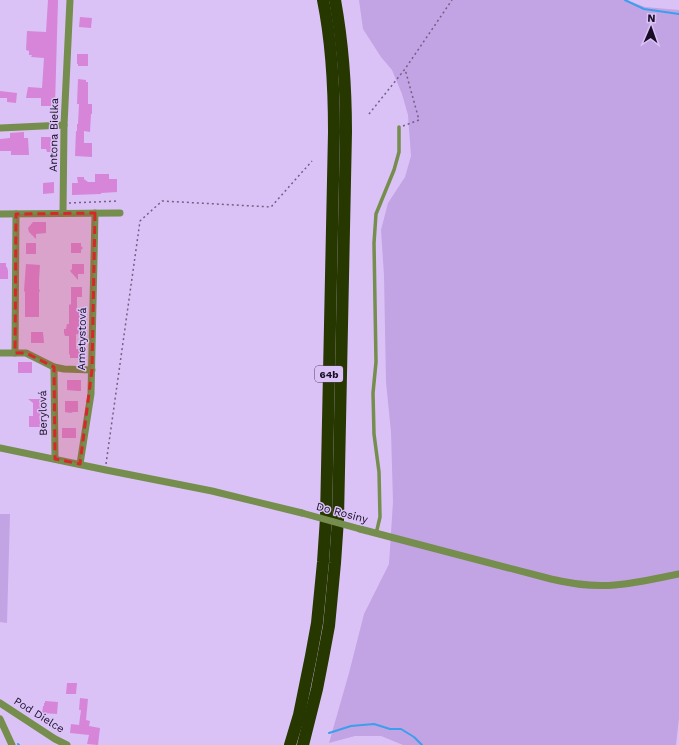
<svg xmlns="http://www.w3.org/2000/svg" width="679" height="745" viewBox="0 0 679 745" font-family="'Work Sans',sans-serif">
<rect width="100%" height="100%" fill="#dac2f6"/>
<!-- grass -->
<g fill="#c2a3e4">
<path d="M 359,0 L 626,0 L 645,7 L 679,10 L 679,718 L 676,745 L 403,745 L 381,736 L 355,736 L 329,743 L 349,673 L 364,614 L 389,564 L 393,502 L 391,432 L 386,382 L 384,275 L 381,230 L 388,203 L 405,177 L 411,156 L 408,115 L 402,94 L 392,70 L 381,57 L 363,29 Z"/>
<path d="M 0,514 L 10,514 L 7,623 L 0,622 Z"/>
</g>
<g fill="none" stroke-linecap="round" stroke-linejoin="round">
<!-- stream -->
<g stroke="#3b9fec" stroke-width="2">
<path d="M 625,0 L 644,9 L 679,14"/>
<path d="M 329,733 L 351,726 L 374,724 L 390,729 L 401,729 L 414,737 L 422,745"/>
<path d="M 18,744 L 19,745"/>
</g>
</g>
<!-- building -->
<g fill="#d785d9">
<path d="M 48,0 L 58,0 L 55,106 L 41,106 L 41,98 L 26,98 L 28,87 L 42,88 L 44,58 L 31,57 L 32,55 L 29,55 L 29,51 L 26,50 L 27,31 L 46,32 Z"/>
<path d="M 80,17 L 92,18 L 91,28 L 79,27 Z"/>
<path d="M 77,54 L 88,54 L 88,66 L 78,66 L 78,64 L 77,64 Z"/>
<path d="M 78,79 L 86,80 L 86,82 L 88,82 L 88,104 L 92,104 L 92,114 L 91,114 L 90,132 L 84,131 L 84,143 L 92,143 L 92,157 L 75,156 L 76,131 L 77,131 L 77,124 L 78,124 L 79,104 L 77,104 Z"/>
<path d="M 0,91 L 17,93 L 16,103 L 7,102 L 7,98 L 0,98 Z"/>
<path d="M 24,132 L 24,138 L 28,138 L 29,155 L 11,155 L 11,151 L 0,151 L 0,139 L 10,138 L 10,133 Z"/>
<path d="M 41,137 L 53,137 L 53,152 L 47,152 L 46,149 L 41,149 Z"/>
<path d="M 95,174 L 109,174 L 109,179 L 117,179 L 117,192 L 101,193 L 101,194 L 72,195 L 72,183 L 78,183 L 77,177 L 84,177 L 84,179 L 88,182 L 95,182 Z"/>
<path d="M 54,182 L 54,193 L 43,194 L 43,183 Z"/>
<path d="M 33,222 L 46,222 L 46,233 L 36,234 L 36,239 L 29,232 L 28,228 Z"/>
<rect x="26" y="243" width="10" height="11"/>
<path d="M 71,243 L 81,243 L 81,246 L 83,248 L 81,250 L 81,253 L 71,253 Z"/>
<path d="M 0,263 L 6,263 L 6,267 L 7,267 L 8,271 L 8,279 L 0,279 Z"/>
<path d="M 26,264 L 40,265 L 39,280 L 39,289 L 40,291 L 39,292 L 39,317 L 25,317 L 25,292 L 24,291 Z"/>
<path d="M 72,264 L 84,264 L 84,274 L 78,274 L 78,280 L 70,271 L 72,269 Z"/>
<path d="M 71,287 L 82,287 L 82,297 L 77,297 L 77,309 L 82,309 L 83,319 L 81,319 L 83,335 L 76,334 L 76,349 L 82,349 L 82,358 L 70,358 L 70,355 L 69,354 L 69,336 L 65,336 L 64,333 L 64,329 L 66,329 L 67,324 L 69,324 L 69,305 L 71,304 Z"/>
<path d="M 31,332 L 43,332 L 44,343 L 31,343 Z"/>
<rect x="18" y="362" width="14" height="11"/>
<path d="M 67,380 L 81,380 L 81,391 L 78,391 L 67,390 Z"/>
<path d="M 28,399 L 43,399 L 44,408 L 41,408 L 42,421 L 43,421 L 44,427 L 29,427 L 29,416 L 33,416 L 33,403 Z"/>
<path d="M 65,401 L 78,401 L 78,412 L 73,412 L 71,413 L 65,412 Z"/>
<rect x="62" y="428" width="14" height="10"/>
<path d="M 67,683 L 77,683 L 76,694 L 66,694 Z"/>
<path d="M 80,698 L 88,699 L 86,720 L 90,721 L 89,726 L 100,728 L 98,745 L 87,744 L 89,735 L 70,733 L 71,724 L 79,725 L 81,710 L 79,710 Z"/>
<path d="M 45,701 L 58,702 L 57,714 L 42,713 L 43,706 L 44,706 L 44,703 L 45,703 Z"/>
</g>
<g fill="none" stroke-linecap="round" stroke-linejoin="round">
<!-- path -->
<g stroke="#716085" stroke-width="1.5" stroke-dasharray="2 3" stroke-linecap="butt">
<path d="M 369,114 L 405,69 L 452,0"/>
<path d="M 403,126 L 419,120 L 405,69"/>
<path d="M 69,203 L 119,201"/>
<path d="M 106,464 L 140,221 L 162,201 L 271,207 L 312,161"/>
</g>
<!-- lane -->
<path stroke="#758d4d" stroke-width="3.5" d="M 376,534 L 380,517 L 379,472 L 374,434 L 373,393 L 376,362 L 374,243 L 376,214 L 394,170 L 399,152 L 399,127"/>
<!-- street -->
<g stroke="#758d4d" stroke-width="7">
<path d="M 0,128 L 64,125"/>
<path d="M 63,213 L 64,125 L 70,0"/>
<path d="M 0,214 L 120,213"/>
<path d="M 0,353 L 26,353 L 54,367 L 64,369 L 92,370"/>
<path d="M 15,353 L 16,214"/>
<path d="M 54,367 L 55,459"/>
<path d="M 0,448 L 106,470 L 212,491 L 302,513"/>
<path d="M 80,464 L 91,394 L 95,213"/>
<path d="M 360,529 L 551,579 C 572,584 594,587 615,585 C 637,583 658,578 679,574"/>
<path d="M 0,703 L 55,739 L 67,745"/>
<path d="M 0,719 L 12,745"/>
</g>
<!-- highway -->
<g stroke="#263700" stroke-width="12">
<path d="M 290,745 L 299,715 L 311,656 L 317,623 L 323,562 L 326,518 L 334,132 C 334,88 332,44 323,0"/>
<path d="M 303,745 L 317,689 L 323,658 L 329,626 L 335,563 L 338,519 L 346,132 C 346,88 343,44 335,0"/>
</g>
<!-- street-bridge -->
<path stroke="#758d4d" stroke-width="7" d="M 302,513 L 360,529"/>
</g>
<!-- marked area -->
<path fill="#d62828" fill-opacity="0.2" stroke="#d62828" stroke-width="3" stroke-dasharray="8 5" stroke-linejoin="round" d="M 95,213 L 92,370 L 80,464 L 55,459 L 54,367 L 26,353 L 15,353 L 16,214 Z"/>
<g text-anchor="middle" dominant-baseline="central" stroke-width="3" stroke-linejoin="round" paint-order="stroke">
<!-- shield labels -->
<rect fill="#dac2f6" stroke="#524363" stroke-width="1" x="315" y="366" width="28" height="16" rx="3"/>
<g font-size="10" font-weight="bold" fill="#180d24">
<text x="329" y="374">64b</text>
</g>
<!-- street labels -->
<g font-size="11" fill="#180d24" stroke="#dac2f6">
<text transform="translate(54 135) rotate(-89)">Antona Bielka</text>
<text transform="translate(82 339) rotate(-89)">Ametystová</text>
<text transform="translate(43 413) rotate(-91)">Berylová</text>
<text transform="translate(342 513) rotate(15)">Do Rosiny</text>
<text transform="translate(39 715) rotate(32)">Pod Dielce</text>
</g>
</g>
<!-- north arrow -->
<g transform="translate(651 28) rotate(2)" stroke="#dac2f6" stroke-width="3" paint-order="stroke">
<path d="M0-3L7 15L0 10L-7 15Z" fill="#180d24"/>
<text y="-6" font-size="11" font-weight="bold" text-anchor="middle" fill="#180d24">N</text>
</g>
</svg>
